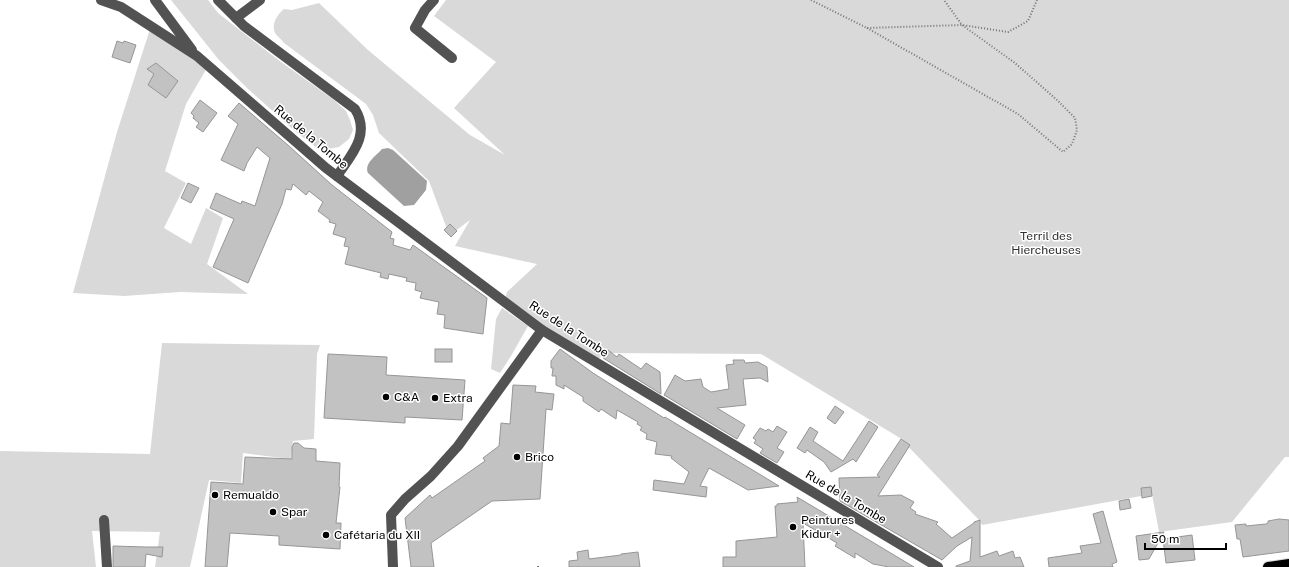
<svg xmlns="http://www.w3.org/2000/svg" width="1289" height="567" viewBox="0 0 1289 567" font-family="'Public Sans',sans-serif">
<rect width="100%" height="100%" fill="#fff"/>
<!-- green -->
<g fill="#d9d9d9">
<path d="M 171,0 L 208,0 L 218,13 L 277,59 L 334,100 L 346,111 L 350,120 L 353,130 L 349,139 L 339,147 L 327,149 L 317,148 L 296,132 L 247,88 L 219,60 Z"/>
<path d="M 446,0 L 1289,0 L 1289,457 L 1285,457 L 1232,522 L 1159,532 L 1152,494 L 982,525 L 980,521 L 900,438 L 761,354 L 608,353 L 594,361 L 504,302 L 507,292 L 537,264 L 455,246 L 470,220 L 454,232 L 447,229 L 429,181 L 379,133 L 373,115 L 366,104 L 284,43 C 282,40 277,36 275,33 C 271,24 277,15 284,9 L 292,10 L 319,3 L 368,50 L 470,135 L 505,155 L 454,108 L 496,62 L 434,16 Z"/>
<path d="M 151,26 L 208,66 L 186,104 L 165,171 L 186,183 L 164,228 L 191,244 L 206,208 L 223,218 L 207,264 L 248,294 L 180,292 L 124,296 L 73,293 L 117,132 Z"/>
<path d="M 502,308 L 528,326 L 511,356 L 500,373 L 491,369 L 496,319 Z"/>
<path d="M 162,343 L 320,345 L 317,354 L 314,439 L 293,441 L 291,459 L 243,453 L 241,483 L 209,480 L 190,567 L 155,567 L 160,532 L 92,531 L 96,567 L 0,567 L 0,451 L 150,454 Z"/>
</g>
<!-- water -->
<path fill="#a0a0a0" d="M 388,148 L 393,150 L 427,181 L 426,190 L 414,205 L 404,206 L 368,173 C 364,163 376,156 382,149 Z"/>
<!-- building -->
<g fill="#c2c2c2" stroke="#969696">
<path d="M 117,41 L 123,43 L 124,41 L 136,45 L 130,63 L 112,57 Z"/>
<path d="M 156,63 L 178,81 L 166,98 L 148,85 L 154,74 L 147,69 Z"/>
<path d="M 200,100 L 217,113 L 203,132 L 196,127 L 199,123 L 193,118 L 194,116 L 191,113 Z"/>
<path d="M 239,103 L 289,146 L 332,185 L 392,232 L 390,238 L 394,239 L 393,245 L 410,250 L 413,245 L 487,298 L 483,334 L 444,328 L 445,315 L 437,314 L 439,302 L 420,298 L 422,292 L 415,290 L 416,283 L 406,281 L 407,278 L 389,274 L 388,279 L 380,277 L 381,273 L 345,264 L 349,247 L 344,246 L 346,238 L 333,234 L 336,224 L 329,222 L 330,220 L 318,211 L 323,202 L 309,191 L 306,195 L 293,184 L 291,190 L 286,189 L 282,204 L 248,283 L 213,267 L 234,219 L 210,208 L 216,193 L 241,204 L 242,201 L 255,206 L 270,158 L 257,147 L 247,163 L 244,171 L 221,160 L 238,124 L 228,116 Z"/>
<path d="M 188,183 L 199,188 L 191,203 L 181,198 Z"/>
<path d="M 450,224 L 457,231 L 451,237 L 444,230 Z"/>
<rect x="435" y="349" width="17" height="13"/>
<path d="M 560,349 L 593,373 L 664,418 L 665,417 L 779,486 L 748,490 L 709,468 L 700,486 L 707,487 L 706,497 L 653,490 L 654,480 L 684,484 L 689,472 L 671,458 L 672,456 L 655,454 L 657,442 L 646,439 L 647,434 L 640,430 L 642,427 L 637,424 L 638,422 L 617,410 L 616,419 L 601,409 L 599,412 L 583,401 L 583,397 L 564,385 L 564,389 L 556,385 L 556,376 L 552,376 L 553,368 L 551,368 L 551,361 Z"/>
<path d="M 608,350 L 617,357 L 619,354 L 641,369 L 646,363 L 660,372 L 661,394 L 603,358 Z"/>
<path d="M 328,354 L 387,357 L 386,375 L 465,380 L 462,420 L 405,417 L 405,423 L 324,418 Z"/>
<path d="M 733,360 L 744,360 L 745,363 L 758,362 L 767,367 L 768,382 L 760,378 L 743,379 L 746,405 L 717,408 L 745,425 L 737,439 L 664,395 L 675,375 L 685,381 L 701,379 L 703,387 L 711,392 L 729,389 L 726,365 L 734,364 Z"/>
<path d="M 513,385 L 536,386 L 535,392 L 554,394 L 552,410 L 546,409 L 540,499 L 492,501 L 431,543 L 434,567 L 411,567 L 405,518 L 430,495 L 432,498 L 485,461 L 483,458 L 499,446 L 501,423 L 510,424 Z"/>
<path d="M 835,406 L 844,412 L 835,424 L 827,418 Z"/>
<path d="M 869,421 L 878,427 L 856,462 L 853,459 L 831,472 L 824,462 L 807,450 L 805,453 L 797,448 L 810,427 L 818,432 L 813,441 L 843,461 Z"/>
<path d="M 777,426 L 787,432 L 777,448 L 784,452 L 777,463 L 760,453 L 763,449 L 754,443 L 756,440 L 753,438 L 760,428 L 766,431 L 768,429 L 773,432 Z"/>
<path d="M 901,439 L 910,445 L 878,496 L 901,495 L 914,502 L 910,508 L 916,512 L 915,514 L 938,522 L 936,524 L 952,538 L 974,523 L 974,522 L 980,520 L 980,557 L 997,551 L 999,556 L 1013,551 L 1015,558 L 1020,557 L 1024,567 L 956,567 L 956,566 L 970,561 L 972,537 L 957,546 L 942,560 L 840,501 L 839,478 L 880,477 L 877,475 Z"/>
<path d="M 294,443 L 298,443 L 304,448 L 316,449 L 316,461 L 340,463 L 339,487 L 340,487 L 336,523 L 341,523 L 340,549 L 279,545 L 279,536 L 230,533 L 227,567 L 205,567 L 211,482 L 243,484 L 245,457 L 292,459 L 292,447 Z"/>
<path d="M 1151,487 L 1152,496 L 1142,498 L 1141,488 Z"/>
<path d="M 797,497 L 869,540 L 914,567 L 889,567 L 873,564 L 855,553 L 855,558 L 835,546 L 837,543 L 803,523 L 805,567 L 723,567 L 723,557 L 736,557 L 736,541 L 777,537 L 775,506 L 777,506 L 777,504 L 798,502 Z"/>
<path d="M 1129,499 L 1131,508 L 1120,510 L 1119,501 Z"/>
<path d="M 1103,511 L 1117,562 L 1112,564 L 1113,567 L 1049,567 L 1048,558 L 1082,553 L 1080,546 L 1101,543 L 1093,514 Z"/>
<path d="M 1279,519 L 1289,520 L 1289,551 L 1243,557 L 1240,539 L 1237,539 L 1235,525 L 1246,524 L 1246,526 L 1266,524 L 1268,523 L 1268,521 Z"/>
<path d="M 1164,532 L 1149,559 L 1139,560 L 1136,536 Z"/>
<path d="M 1192,535 L 1195,560 L 1166,563 L 1163,539 Z"/>
<path d="M 113,546 L 146,547 L 163,547 L 162,557 L 146,554 L 145,567 L 113,567 Z"/>
<path d="M 588,550 L 589,559 L 621,555 L 621,554 L 638,552 L 640,567 L 569,567 L 569,561 L 578,560 L 577,552 Z"/>
</g>
<g fill="none" stroke-linecap="round" stroke-linejoin="round">
<defs>
<path id="major" d="M 1268,567 L 1289,564"/>
</defs>
<!-- major casing -->
<use href="#major" stroke="#dbdbdb" stroke-width="12"/>
<!-- path -->
<g stroke="#747474" stroke-width="2" stroke-dasharray="1 2" stroke-linecap="butt">
<path d="M 811,0 L 867,28 L 962,25 L 1008,32 L 1028,21 L 1037,0"/>
<path d="M 867,28 L 1018,114 L 1063,152 L 1072,144 L 1077,130 L 1075,118 L 1057,100 L 1015,63 L 962,25 L 944,0"/>
<path d="M 538,566 L 538,567"/>
</g>
<!-- minor -->
<g stroke="#525252" stroke-width="10">
<path d="M 101,0 L 121,7 L 197,56 L 326,168 L 542,330 L 938,567"/>
<path d="M 155,0 L 192,50"/>
<path d="M 218,0 L 244,26 L 355,109 C 371,135 351,155 337,176"/>
<path d="M 434,0 L 425,10 L 415,28 L 452,58"/>
<path d="M 236,18 L 260,0"/>
<path d="M 104,520 L 107,567"/>
<path d="M 393,567 L 391,515 L 405,499 L 431,476 L 458,446 L 542,330"/>
</g>
<!-- major -->
<use href="#major" stroke="#000" stroke-width="10"/>
</g>
<!-- markers -->
<g fill="#000" stroke="#fff" stroke-width="1.5">
<circle cx="386" cy="397" r="4"/>
<circle cx="435" cy="398" r="4"/>
<circle cx="517" cy="457" r="4"/>
<circle cx="215" cy="495" r="4"/>
<circle cx="273" cy="512" r="4"/>
<circle cx="793" cy="527" r="4"/>
<circle cx="326" cy="535" r="4"/>
</g>
<g text-anchor="middle" dominant-baseline="central" stroke-width="3" stroke-linejoin="round" paint-order="stroke">
<!-- street labels -->
<g font-size="12" fill="#000" stroke="#fff">
<text transform="translate(311 137) rotate(40)">Rue de la Tombe</text>
<text transform="translate(569 329) rotate(33)">Rue de la Tombe</text>
<text transform="translate(846 497) rotate(31)">Rue de la Tombe</text>
</g>
<!-- park labels -->
<g font-size="12" fill="#303030" stroke="#fff">
<text x="1046" y="236">Terril des<tspan x="1046" dy="14">Hiercheuses</tspan></text>
</g>
<!-- poi labels -->
<g font-size="12" fill="#000" stroke="#fff" text-anchor="start">
<text x="394" y="397">C&amp;A</text>
<text x="443" y="398">Extra</text>
<text x="525" y="457">Brico</text>
<text x="223" y="495">Remualdo</text>
<text x="281" y="512">Spar</text>
<text x="801" y="520">Peintures<tspan x="801" dy="14">Kidur +</tspan></text>
<text x="334" y="535">Cafétaria du XII</text>
</g>
</g>
<!-- scale -->
<path d="M1145 543v6h81v-6" fill="none" stroke="#000000" stroke-width="2"/>
<text x="1151" y="543" font-size="12" fill="#000000" stroke="#ffffff" stroke-width="3" paint-order="stroke">50 m</text>
</svg>
